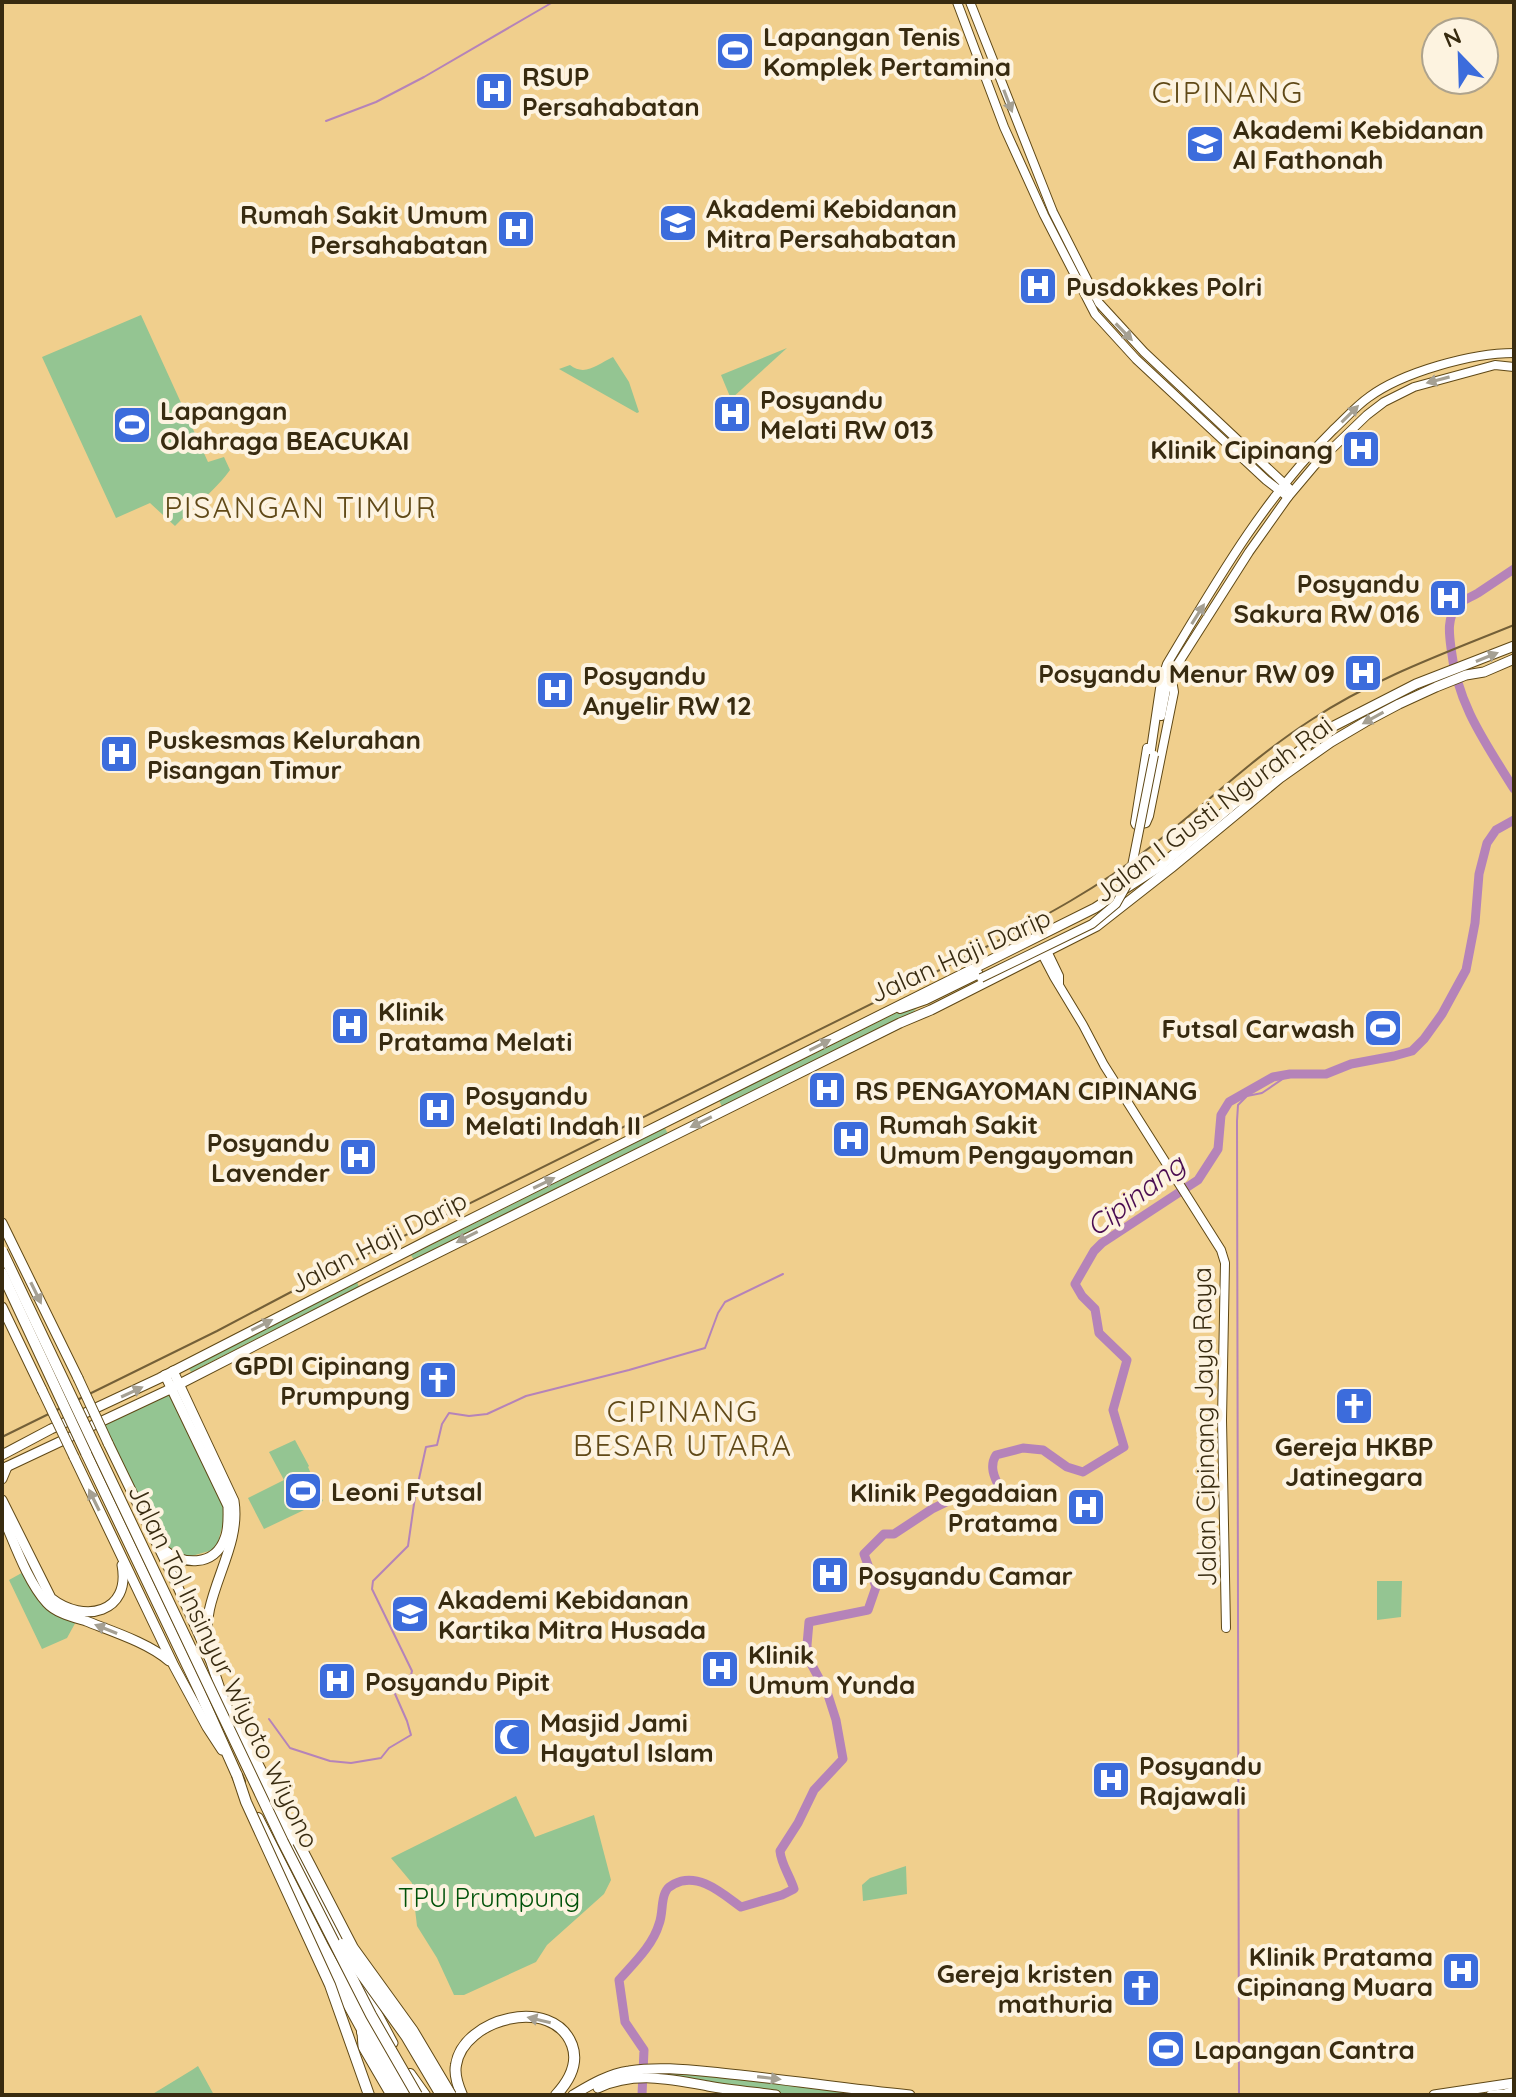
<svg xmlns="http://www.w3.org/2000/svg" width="1516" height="2097" viewBox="0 0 1516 2097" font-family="Quicksand,sans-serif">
<rect width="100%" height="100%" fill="#f0cf8d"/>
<!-- green -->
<g fill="#94c592">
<path d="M 141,315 L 208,462 L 224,457 L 230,470 C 215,491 193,507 175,526 L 150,503 L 116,518 L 42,357 Z"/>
<path d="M 787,348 L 731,399 L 721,375 Z"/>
<path d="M 613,357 L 629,382 L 639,412 L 637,413 L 559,369 L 570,365 C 585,377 598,364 613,357 Z"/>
<path d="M 921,1004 L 909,1016 L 722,1107 L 719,1100 L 744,1089 L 763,1074 L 760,1081 L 900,1011 Z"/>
<path d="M 665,1128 L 668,1134 L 414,1260 L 411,1255 Z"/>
<path d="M 357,1282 L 359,1287 L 191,1372 L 188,1367 Z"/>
<path d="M 171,1392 L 228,1506 L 216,1549 L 185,1558 L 159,1540 L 103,1424 Z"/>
<path d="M 295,1440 L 309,1466 L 308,1467 L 323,1501 L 264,1529 L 248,1498 L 284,1480 L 269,1452 Z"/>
<path d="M 27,1570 L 34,1583 L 78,1618 L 67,1638 L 42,1649 L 9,1580 Z"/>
<path d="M 1377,1581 L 1402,1581 L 1401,1617 L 1377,1620 Z"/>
<path d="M 516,1796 L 535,1837 L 594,1815 L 611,1880 L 604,1894 L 547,1945 L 536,1962 L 464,1995 L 454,1995 L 437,1958 L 417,1926 L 412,1883 L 391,1858 Z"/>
<path d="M 906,1866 L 907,1894 L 863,1901 L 862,1885 L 870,1878 Z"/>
<path d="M 198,2066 L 214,2095 L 151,2095 L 192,2070 Z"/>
<path d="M 655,2068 L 910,2095 L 776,2095 L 670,2078 L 643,2072 Z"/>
</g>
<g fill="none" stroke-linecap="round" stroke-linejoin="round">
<!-- stream -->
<g stroke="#b583b9" stroke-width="2">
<path d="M 326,121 L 376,102 L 424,77 L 553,2"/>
<path d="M 269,1719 L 290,1748 L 330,1761 L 351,1763 L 381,1758 L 389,1748 L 411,1735 L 407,1721 L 392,1687 L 397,1682 L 411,1675 L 412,1671 L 372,1589 L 373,1581 L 408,1546 L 415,1497 L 426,1447 L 437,1445 L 442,1424 L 449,1413 L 469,1416 L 487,1414 L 526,1396 L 629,1370 L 705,1348 L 718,1313 L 725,1302 L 783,1274"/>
<path d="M 1239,2095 L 1237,1121 L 1238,1105 L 1247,1096 L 1262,1093 L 1290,1074"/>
</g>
<!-- river -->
<g stroke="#b583b9" stroke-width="9">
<path d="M 1514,569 C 1502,577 1490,585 1478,593 C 1470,598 1463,599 1457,606 C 1447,618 1449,633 1451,648 C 1457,704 1485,742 1514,789"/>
<path d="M 642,2095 L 644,2050 L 625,2022 L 619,1980 C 634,1963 653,1945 659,1924 C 663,1914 661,1902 665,1893 C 668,1887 668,1888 674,1884 C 698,1871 723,1894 741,1907 L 782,1895 L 794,1889 C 790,1876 781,1864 780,1851 L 798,1823 L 814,1790 L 843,1759 L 836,1720 L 828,1695 L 808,1658 L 807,1645 L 809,1622 L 868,1610 L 876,1587 L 864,1554 L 884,1534 L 894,1534 L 932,1509 L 967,1492 L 997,1499 L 1002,1493 C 996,1480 988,1468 996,1455 L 1023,1448 L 1043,1450 L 1067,1467 L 1083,1472 L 1124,1447 L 1113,1410 L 1127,1360 L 1099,1333 L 1095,1309 L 1082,1296 L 1075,1284 L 1094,1251 L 1102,1243 L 1198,1180 L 1218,1149 L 1221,1115 L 1229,1102 L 1273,1077 L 1290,1074 L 1326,1074 L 1351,1064 L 1394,1056 L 1412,1051 L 1424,1039 L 1442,1014 L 1466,970 L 1475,923 L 1479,874 L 1487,843 L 1496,830 L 1514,820"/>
</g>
<defs>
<g id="secondary">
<path d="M 957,2 L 1004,127 L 1044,215 L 1095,314 L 1136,359 L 1266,480 L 1288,497"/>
<path d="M 970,2 L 1053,212 L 1099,303 L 1144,352 L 1292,491"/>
<path d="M 1161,716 L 1166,690 L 1172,673 L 1249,552 L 1288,497 L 1315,465 L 1367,415 L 1384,402 L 1414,387 L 1495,365 L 1514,367"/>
<path d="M 1147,748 L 1135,823 L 1136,825 L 1146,823 L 1149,816 L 1174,692 L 1173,686 L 1169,681"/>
<path d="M 1150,756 L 1161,682 L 1167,664 C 1216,582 1264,498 1333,430 C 1345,419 1356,406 1369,397 C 1403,372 1472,353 1514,353"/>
<path d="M 1047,951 L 1059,976 L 1059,984"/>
<path d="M 1042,954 L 1054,977 L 1083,1025 L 1104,1065 L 1221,1250 L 1225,1263 L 1222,1420 L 1226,1628"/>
<path d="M 900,1009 L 926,1000 L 979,974"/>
</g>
<g id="primary">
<path d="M 83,1430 L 166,1391 L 365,1289 L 900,1023 L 931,1010 L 1097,926 L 1171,868 L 1280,778 L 1331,742 L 1365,722 L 1399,704 L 1436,687 L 1466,675 L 1484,672 L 1514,659"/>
<path d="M 2,1455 L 51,1429 L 160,1378 L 427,1241 L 1095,908 L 1159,867 L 1273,771 L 1330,728 L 1416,684 L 1514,646"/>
<path d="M 2,1469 L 70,1437"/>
<path d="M 598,2088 C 634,2071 671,2079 708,2086 C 730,2090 753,2092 776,2095"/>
<path d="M 573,2095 C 590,2085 608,2074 629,2071 C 659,2066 690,2070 721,2073 C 784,2079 846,2089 910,2095"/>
<path d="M 1434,2095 L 1514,2083"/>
<path d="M 1491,2095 L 1505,2094 L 1514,2091"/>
</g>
<g id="trunk">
<path d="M 2,1223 L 78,1378"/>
<path d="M 2,1307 L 42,1390"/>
<path d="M 173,1371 L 234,1501 C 242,1551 199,1596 208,1647"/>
<path d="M 108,1443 L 177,1585 L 211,1662 L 221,1692 L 244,1747"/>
<path d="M 74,1457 L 174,1666 L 207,1727 L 222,1750"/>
<path d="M 2,1479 L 7,1467"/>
<path d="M 2,1500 L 51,1598 C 84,1624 131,1613 122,1565"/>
<path d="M 2,1515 C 14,1542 27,1581 47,1603 C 56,1613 73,1617 86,1621 C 111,1631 149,1643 169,1661"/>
<path d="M 162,1548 C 182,1566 215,1567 225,1538 C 229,1528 228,1517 228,1506 L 165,1375"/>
<path d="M 250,1760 L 344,1951"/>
<path d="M 322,1958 L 365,2036"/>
<path d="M 353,1968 L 393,2043"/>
<path d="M 362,2032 L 363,2047 L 391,2095"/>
</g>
<g id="motorway">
<path d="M 86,1453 L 199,1690 L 240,1782"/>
<path d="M 244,1738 L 298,1842"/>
<path d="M 258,1818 L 324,1948 L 405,2095"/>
<path d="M 362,2032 L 369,2048 L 397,2095"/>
<path d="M 410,2074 L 425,2095"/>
<path d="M 462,2095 C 458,2086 454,2075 456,2065 C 463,2018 553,1995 572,2045 C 579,2064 569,2081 556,2095"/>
</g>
</defs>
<!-- secondary casing -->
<use href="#secondary" stroke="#5f4816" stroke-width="10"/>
<!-- primary casing -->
<use href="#primary" stroke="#5f4816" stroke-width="11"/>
<!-- trunk casing -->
<use href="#trunk" stroke="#5f4816" stroke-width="11"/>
<!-- motorway casing -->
<use href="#motorway" stroke="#5f4816" stroke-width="12"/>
<!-- secondary -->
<use href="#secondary" stroke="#fff" stroke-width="8"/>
<!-- primary -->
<use href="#primary" stroke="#fff" stroke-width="9"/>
<!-- trunk -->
<use href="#trunk" stroke="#fff" stroke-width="9"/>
<!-- motorway -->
<use href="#motorway" stroke="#fff" stroke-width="10"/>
<!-- rail -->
<path stroke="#746038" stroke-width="2" d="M 2,1437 L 217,1331 L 291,1292 L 988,946 C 1045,916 1098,888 1149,848 C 1204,806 1252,758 1311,720 C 1373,679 1445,653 1514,625"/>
<defs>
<path id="secondary-bridge" d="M 981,978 L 1092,924 L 1116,904 L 1129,881 L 1154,755"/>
<g id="trunk-bridge">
<path d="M 78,1378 L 108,1443"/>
<path d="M 42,1390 L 74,1457"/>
</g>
<g id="motorway-bridge">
<path d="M 2,1251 L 283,1842 L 371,2015 L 417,2095"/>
<path d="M 2,1273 L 86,1453"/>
<path d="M 237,1775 L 246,1802 L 330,1985 L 369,2095"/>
<path d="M 298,1842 L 353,1948 L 413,2031 L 451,2095"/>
<path d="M 342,1944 L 355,1965 L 406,2036 L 441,2095"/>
</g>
</defs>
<!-- secondary-bridge casing -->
<use href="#secondary-bridge" stroke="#5f4816" stroke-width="10" stroke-linecap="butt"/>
<!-- trunk-bridge casing -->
<use href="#trunk-bridge" stroke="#5f4816" stroke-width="11" stroke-linecap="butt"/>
<!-- motorway-bridge casing -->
<use href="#motorway-bridge" stroke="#5f4816" stroke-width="12" stroke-linecap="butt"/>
<!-- secondary-bridge -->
<use href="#secondary-bridge" stroke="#fff" stroke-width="8"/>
<!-- trunk-bridge -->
<use href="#trunk-bridge" stroke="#fff" stroke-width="9"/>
<!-- motorway-bridge -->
<use href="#motorway-bridge" stroke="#fff" stroke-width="10"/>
</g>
<!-- one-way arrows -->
<defs><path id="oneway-solid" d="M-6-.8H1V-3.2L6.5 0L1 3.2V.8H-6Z" transform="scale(2)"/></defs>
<g fill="#a5a093">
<use href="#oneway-solid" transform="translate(1008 101) rotate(69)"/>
<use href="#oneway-solid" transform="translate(1124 332) rotate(46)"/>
<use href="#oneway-solid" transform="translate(1438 380) rotate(165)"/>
<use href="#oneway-solid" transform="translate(1350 414) rotate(-45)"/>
<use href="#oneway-solid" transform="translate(1198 614) rotate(-58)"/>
<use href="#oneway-solid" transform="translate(1487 657) rotate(-22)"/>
<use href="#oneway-solid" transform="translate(1373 718) rotate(151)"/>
<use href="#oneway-solid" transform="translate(820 1045) rotate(-27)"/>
<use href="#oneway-solid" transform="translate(701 1122) rotate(154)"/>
<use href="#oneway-solid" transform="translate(544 1183) rotate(-26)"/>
<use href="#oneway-solid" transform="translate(467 1237) rotate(153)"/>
<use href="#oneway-solid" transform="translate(36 1293) rotate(64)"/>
<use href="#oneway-solid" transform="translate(262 1325) rotate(-27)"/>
<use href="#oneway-solid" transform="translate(132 1392) rotate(-25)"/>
<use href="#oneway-solid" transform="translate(94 1500) rotate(-116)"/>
<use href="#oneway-solid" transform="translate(106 1629) rotate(-158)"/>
<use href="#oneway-solid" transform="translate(539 2020) rotate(-167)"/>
<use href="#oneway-solid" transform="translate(769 2078) rotate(7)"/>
</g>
<!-- icons -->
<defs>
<symbol id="stadium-square" viewBox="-11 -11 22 22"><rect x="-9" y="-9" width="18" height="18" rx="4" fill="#3c6cdc" stroke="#fdf3e0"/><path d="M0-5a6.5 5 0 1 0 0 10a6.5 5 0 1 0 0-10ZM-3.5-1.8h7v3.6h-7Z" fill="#fff"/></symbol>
<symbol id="hospital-square" viewBox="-11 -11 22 22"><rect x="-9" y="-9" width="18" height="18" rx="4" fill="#3c6cdc" stroke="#fdf3e0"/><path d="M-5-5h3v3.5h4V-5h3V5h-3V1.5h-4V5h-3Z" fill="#fff"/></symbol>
<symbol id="university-square" viewBox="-11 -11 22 22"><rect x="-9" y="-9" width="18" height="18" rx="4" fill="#3c6cdc" stroke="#fdf3e0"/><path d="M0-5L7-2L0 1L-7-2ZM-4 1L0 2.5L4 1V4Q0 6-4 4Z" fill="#fff"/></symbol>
<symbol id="church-square" viewBox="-11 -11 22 22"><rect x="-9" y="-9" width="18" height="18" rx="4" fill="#3c6cdc" stroke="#fdf3e0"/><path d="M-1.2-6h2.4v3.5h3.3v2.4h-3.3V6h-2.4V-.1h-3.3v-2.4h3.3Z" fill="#fff"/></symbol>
<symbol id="mosque-square" viewBox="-11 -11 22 22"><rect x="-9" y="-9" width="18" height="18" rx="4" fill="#3c6cdc" stroke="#fdf3e0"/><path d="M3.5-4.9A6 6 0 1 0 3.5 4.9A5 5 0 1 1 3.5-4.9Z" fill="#fff"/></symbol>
</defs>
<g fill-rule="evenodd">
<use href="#stadium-square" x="713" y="29" width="44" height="44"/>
<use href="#hospital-square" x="472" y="69" width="44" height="44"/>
<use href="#university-square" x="1183" y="122" width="44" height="44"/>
<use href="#university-square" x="656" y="201" width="44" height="44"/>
<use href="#hospital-square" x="494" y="207" width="44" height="44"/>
<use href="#hospital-square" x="1016" y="264" width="44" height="44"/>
<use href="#hospital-square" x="710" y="392" width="44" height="44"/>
<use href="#stadium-square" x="110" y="403" width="44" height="44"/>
<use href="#hospital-square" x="1339" y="427" width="44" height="44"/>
<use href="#hospital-square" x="1426" y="576" width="44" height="44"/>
<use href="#hospital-square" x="1341" y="651" width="44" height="44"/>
<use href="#hospital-square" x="533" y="668" width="44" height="44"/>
<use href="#hospital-square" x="97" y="732" width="44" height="44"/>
<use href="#hospital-square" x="328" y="1004" width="44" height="44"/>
<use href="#stadium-square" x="1361" y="1006" width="44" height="44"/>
<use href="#hospital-square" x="805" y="1068" width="44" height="44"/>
<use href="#hospital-square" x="415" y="1088" width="44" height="44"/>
<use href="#hospital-square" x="829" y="1117" width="44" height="44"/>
<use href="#hospital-square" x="336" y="1135" width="44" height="44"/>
<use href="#church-square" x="416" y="1358" width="44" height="44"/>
<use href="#church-square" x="1332" y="1384" width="44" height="44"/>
<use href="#stadium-square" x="281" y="1469" width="44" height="44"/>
<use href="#hospital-square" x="1064" y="1485" width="44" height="44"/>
<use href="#hospital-square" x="808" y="1553" width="44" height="44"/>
<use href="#university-square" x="388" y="1592" width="44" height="44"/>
<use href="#hospital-square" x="698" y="1647" width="44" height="44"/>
<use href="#hospital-square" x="315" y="1659" width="44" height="44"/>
<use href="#mosque-square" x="490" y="1715" width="44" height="44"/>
<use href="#hospital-square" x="1089" y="1758" width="44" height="44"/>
<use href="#hospital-square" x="1439" y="1949" width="44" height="44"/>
<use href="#church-square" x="1119" y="1966" width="44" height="44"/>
<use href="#stadium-square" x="1144" y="2027" width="44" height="44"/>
</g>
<g text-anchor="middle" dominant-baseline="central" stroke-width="8" stroke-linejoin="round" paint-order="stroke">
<!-- poi labels -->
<g font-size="26" font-weight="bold" fill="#382b10" stroke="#fdf3e0" text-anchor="start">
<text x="763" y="36">Lapangan Tenis<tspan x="763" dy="30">Komplek Pertamina</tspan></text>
<text x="522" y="76">RSUP<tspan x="522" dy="30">Persahabatan</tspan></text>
<text x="1233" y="129">Akademi Kebidanan<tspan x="1233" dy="30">Al Fathonah</tspan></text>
<text x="706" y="208">Akademi Kebidanan<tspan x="706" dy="30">Mitra Persahabatan</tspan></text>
<text x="488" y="214" text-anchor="end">Rumah Sakit Umum<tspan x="488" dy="30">Persahabatan</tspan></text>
<text x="1066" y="286">Pusdokkes Polri</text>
<text x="760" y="399">Posyandu<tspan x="760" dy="30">Melati RW 013</tspan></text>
<text x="160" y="410">Lapangan<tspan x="160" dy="30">Olahraga BEACUKAI</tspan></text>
<text x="1333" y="449" text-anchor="end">Klinik Cipinang</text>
<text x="1420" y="583" text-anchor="end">Posyandu<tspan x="1420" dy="30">Sakura RW 016</tspan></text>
<text x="1335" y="673" text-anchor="end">Posyandu Menur RW 09</text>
<text x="583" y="675">Posyandu<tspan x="583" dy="30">Anyelir RW 12</tspan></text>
<text x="147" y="739">Puskesmas Kelurahan<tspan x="147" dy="30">Pisangan Timur</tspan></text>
<text x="378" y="1011">Klinik<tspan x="378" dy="30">Pratama Melati</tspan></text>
<text x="1355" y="1028" text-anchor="end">Futsal Carwash</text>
<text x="855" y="1090">RS PENGAYOMAN CIPINANG</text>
<text x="465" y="1095">Posyandu<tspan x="465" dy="30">Melati Indah II</tspan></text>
<text x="879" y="1124">Rumah Sakit<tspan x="879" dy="30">Umum Pengayoman</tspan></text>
<text x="330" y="1142" text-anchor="end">Posyandu<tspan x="330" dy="30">Lavender</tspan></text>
<text x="410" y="1365" text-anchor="end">GPDI Cipinang<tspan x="410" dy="30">Prumpung</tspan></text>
<text x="1354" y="1446" text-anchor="middle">Gereja HKBP<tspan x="1354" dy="30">Jatinegara</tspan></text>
<text x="331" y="1491">Leoni Futsal</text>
<text x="1058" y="1492" text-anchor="end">Klinik Pegadaian<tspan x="1058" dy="30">Pratama</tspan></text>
<text x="858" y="1575">Posyandu Camar</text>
<text x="438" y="1599">Akademi Kebidanan<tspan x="438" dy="30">Kartika Mitra Husada</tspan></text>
<text x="748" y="1654">Klinik<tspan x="748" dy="30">Umum Yunda</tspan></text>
<text x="365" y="1681">Posyandu Pipit</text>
<text x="540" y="1722">Masjid Jami<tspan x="540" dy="30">Hayatul Islam</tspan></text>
<text x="1139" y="1765">Posyandu<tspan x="1139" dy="30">Rajawali</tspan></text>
<text x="1433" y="1956" text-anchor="end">Klinik Pratama<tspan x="1433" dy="30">Cipinang Muara</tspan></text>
<text x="1113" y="1973" text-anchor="end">Gereja kristen<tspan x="1113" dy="30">mathuria</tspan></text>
<text x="1194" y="2049">Lapangan Cantra</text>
</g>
<!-- street labels -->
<g font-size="26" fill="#382b10" stroke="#fdf3e0">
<text transform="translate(1213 809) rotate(-37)">Jalan I Gusti Ngurah Rai</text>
<text transform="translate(960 955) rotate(-24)">Jalan Haji Darip</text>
<text transform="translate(378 1242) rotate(-27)">Jalan Haji Darip</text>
<text transform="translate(1204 1427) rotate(-91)">Jalan Cipinang Jaya Raya</text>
<text transform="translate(224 1666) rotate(64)">Jalan Tol Insinyur Wiyoto Wiyono</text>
</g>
<!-- park labels -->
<g font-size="26" fill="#005209" stroke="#fdf3e0">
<text x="489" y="1897">TPU Prumpung</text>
</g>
<!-- water labels -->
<g font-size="28" font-style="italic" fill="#4b0d51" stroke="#fdf3e0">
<text transform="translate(1135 1195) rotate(-37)">Cipinang</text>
</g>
<!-- quarter labels -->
<g font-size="30" letter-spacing="2" fill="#604917" stroke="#fdf3e0">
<text x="1228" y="92">CIPINANG</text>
<text x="301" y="507">PISANGAN TIMUR</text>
<text x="683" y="1411">CIPINANG<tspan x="683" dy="34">BESAR UTARA</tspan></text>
</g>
</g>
<!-- border -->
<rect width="1516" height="2097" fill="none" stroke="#382b10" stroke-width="8"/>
<!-- north arrow -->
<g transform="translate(1460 56) rotate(337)"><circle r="38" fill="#fdf3e0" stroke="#aea38d" stroke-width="2"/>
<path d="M0-6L14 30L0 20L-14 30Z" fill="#3c6cdc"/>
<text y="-12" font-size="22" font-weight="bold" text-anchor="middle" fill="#382b10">N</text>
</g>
</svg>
